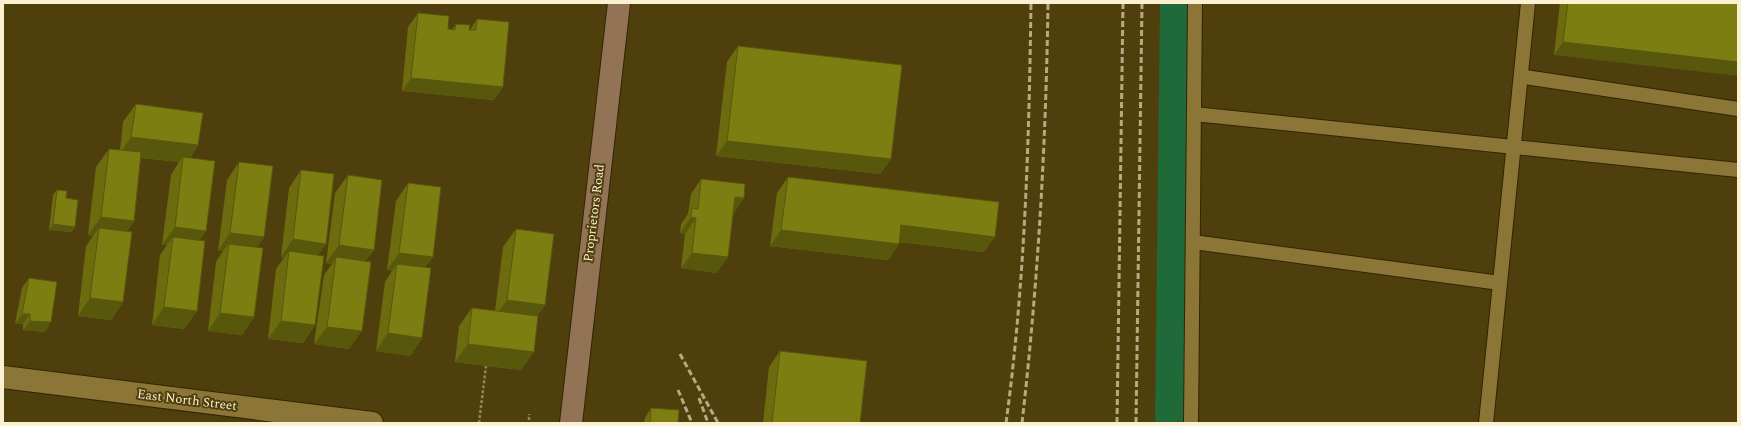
<svg xmlns="http://www.w3.org/2000/svg" width="1741" height="426" viewBox="0 0 1741 426" font-family="Spectral,serif">
<rect width="100%" height="100%" fill="#4f3f0c"/>
<!-- green -->
<path fill="#206938" d="M 1160,3 L 1195,3 L 1191,423 L 1155,423 Z"/>
<g fill="none" stroke-linecap="round" stroke-linejoin="round">
<defs>
<g id="lane">
<path d="M 1525,77 L 1738,109"/>
<path d="M 1194,114 L 1738,170"/>
<path d="M 1193,242 L 1500,283"/>
<path d="M 1191,423 L 1195,3"/>
<path d="M 1486,423 L 1528,3"/>
</g>
<path id="street" d="M 3,377 L 372,423"/>
<path id="secondary" d="M 571,423 L 619,3"/>
</defs>
<!-- lane casing -->
<use href="#lane" stroke="#312604" stroke-width="16"/>
<!-- street casing -->
<use href="#street" stroke="#312604" stroke-width="24"/>
<!-- secondary casing -->
<use href="#secondary" stroke="#312604" stroke-width="24"/>
<!-- path -->
<g stroke="#93855a" stroke-width="2.5" stroke-dasharray="3 2" stroke-linecap="butt">
<path d="M 529,420 L 529,414"/>
<path d="M 479,423 L 486,366"/>
</g>
<!-- lane -->
<use href="#lane" stroke="#8c7637" stroke-width="14"/>
<!-- street -->
<use href="#street" stroke="#8c7637" stroke-width="22"/>
<!-- secondary -->
<use href="#secondary" stroke="#937356" stroke-width="22"/>
<!-- rail -->
<g stroke="#b7aa82" stroke-width="3" stroke-dasharray="6 3" stroke-linecap="butt">
<path d="M 680,354 L 718,423"/>
<path d="M 678,390 L 692,423"/>
<path d="M 699,398 L 708,423"/>
<path d="M 1006,423 C 1025,284 1029,143 1031,3"/>
<path d="M 1022,423 C 1038,283 1046,144 1048,3"/>
<path d="M 1117,423 L 1123,3"/>
<path d="M 1136,423 L 1142,3"/>
</g>
</g>
<!-- wall -->
<g fill="#6c6c0f">
<path d="M 1560,3 L 1738,3 L 1554,55 Z"/>
<path d="M 418,13 L 448,29 L 452,30 L 456,24 L 470,30 L 477,19 L 494,100 L 402,91 L 408,27 Z"/>
<path d="M 738,46 L 891,159 L 880,174 L 716,156 L 727,62 Z"/>
<path d="M 136,104 L 198,145 L 190,158 L 206,231 L 199,240 L 197,311 L 184,329 L 152,325 L 160,255 L 167,245 L 162,245 L 171,175 L 179,162 L 141,158 L 134,221 L 127,231 L 123,302 L 111,320 L 78,316 L 86,246 L 93,236 L 88,235 L 96,167 L 109,149 L 120,150 L 123,122 Z"/>
<path d="M 239,162 L 264,237 L 257,247 L 254,317 L 242,335 L 208,331 L 216,262 L 223,251 L 218,251 L 227,180 Z"/>
<path d="M 301,170 L 326,244 L 318,255 L 315,325 L 303,343 L 268,339 L 276,269 L 284,258 L 281,257 L 289,188 Z"/>
<path d="M 348,175 L 374,250 L 365,261 L 349,349 L 314,344 L 324,275 L 332,264 L 326,263 L 335,193 Z"/>
<path d="M 788,177 L 984,252 L 899,242 L 899,244 L 888,260 L 770,246 L 777,193 Z"/>
<path d="M 701,179 L 744,198 L 733,214 L 717,273 L 681,268 L 685,234 L 680,233 L 681,224 L 688,214 L 691,194 Z"/>
<path d="M 408,183 L 433,257 L 425,267 L 422,338 L 410,356 L 376,351 L 385,282 L 392,271 L 387,270 L 396,201 Z"/>
<path d="M 57,190 L 66,198 L 75,227 L 71,232 L 49,230 L 53,195 Z"/>
<path d="M 516,229 L 545,305 L 537,316 L 521,370 L 455,362 L 459,326 L 472,308 L 495,311 L 503,247 Z"/>
<path d="M 29,278 L 45,332 L 23,330 L 23,324 L 15,324 L 22,288 Z"/>
<path d="M 780,351 L 860,423 L 763,423 L 769,367 Z"/>
<path d="M 651,408 L 678,423 L 644,423 L 645,418 Z"/>
</g>
<!-- shaded-wall -->
<g fill="#58580d">
<path d="M 1563,42 L 1738,62 L 1738,76 L 1554,55 Z"/>
<path d="M 411,78 L 503,87 L 494,100 L 402,91 Z"/>
<path d="M 131,137 L 198,145 L 186,163 L 183,157 L 179,162 L 119,155 Z"/>
<path d="M 727,141 L 891,159 L 880,174 L 716,156 Z"/>
<path d="M 735,197 L 744,198 L 733,214 Z"/>
<path d="M 101,217 L 134,221 L 121,239 L 99,228 L 93,236 L 88,235 Z"/>
<path d="M 691,217 L 696,218 L 685,234 L 680,233 Z"/>
<path d="M 53,224 L 75,227 L 71,232 L 49,230 Z"/>
<path d="M 901,225 L 995,237 L 984,252 L 891,241 Z"/>
<path d="M 175,227 L 206,231 L 194,249 L 173,237 L 167,245 L 162,245 Z"/>
<path d="M 781,230 L 899,244 L 888,260 L 770,246 Z"/>
<path d="M 230,233 L 264,237 L 252,255 L 229,244 L 223,251 L 218,251 Z"/>
<path d="M 293,239 L 326,244 L 313,262 L 289,251 L 284,258 L 281,257 Z"/>
<path d="M 339,245 L 374,250 L 361,267 L 336,257 L 332,264 L 326,263 Z"/>
<path d="M 399,253 L 433,257 L 420,275 L 397,264 L 392,271 L 387,270 Z"/>
<path d="M 692,253 L 728,257 L 717,273 L 681,268 Z"/>
<path d="M 90,298 L 123,302 L 111,320 L 78,316 Z"/>
<path d="M 507,300 L 545,305 L 532,323 L 494,318 Z"/>
<path d="M 164,307 L 197,311 L 184,329 L 152,325 Z"/>
<path d="M 220,313 L 254,317 L 242,335 L 208,331 Z"/>
<path d="M 22,314 L 30,314 L 23,324 L 15,324 Z"/>
<path d="M 30,321 L 51,322 L 45,332 L 23,330 Z"/>
<path d="M 281,321 L 315,325 L 303,343 L 268,339 Z"/>
<path d="M 327,327 L 362,331 L 349,349 L 314,344 Z"/>
<path d="M 388,333 L 422,338 L 410,356 L 376,351 Z"/>
<path d="M 468,344 L 534,352 L 521,370 L 455,362 Z"/>
</g>
<!-- building -->
<g fill="#7d7e12" stroke="#58580d">
<path d="M 1568,3 L 1738,3 L 1738,62 L 1563,42 Z"/>
<path d="M 418,13 L 449,16 L 448,29 L 455,30 L 456,24 L 470,25 L 469,30 L 476,30 L 477,19 L 509,22 L 503,87 L 411,78 Z"/>
<path d="M 738,46 L 902,65 L 891,159 L 727,141 Z"/>
<path d="M 136,104 L 203,113 L 198,145 L 131,137 Z"/>
<path d="M 109,149 L 141,152 L 134,221 L 101,217 Z"/>
<path d="M 183,157 L 215,161 L 206,231 L 175,227 Z"/>
<path d="M 239,162 L 273,166 L 264,237 L 230,233 Z"/>
<path d="M 301,170 L 334,174 L 326,244 L 293,239 Z"/>
<path d="M 348,175 L 382,180 L 374,250 L 339,245 Z"/>
<path d="M 788,177 L 999,202 L 995,237 L 901,225 L 899,244 L 781,230 Z"/>
<path d="M 701,179 L 745,184 L 744,198 L 735,197 L 728,257 L 692,253 L 696,218 L 691,217 L 692,208 L 698,209 Z"/>
<path d="M 408,183 L 441,187 L 433,257 L 399,253 Z"/>
<path d="M 57,190 L 67,191 L 66,198 L 78,200 L 75,227 L 53,224 Z"/>
<path d="M 99,228 L 132,232 L 123,302 L 90,298 Z"/>
<path d="M 516,229 L 554,234 L 545,305 L 507,300 Z"/>
<path d="M 173,237 L 205,241 L 197,311 L 164,307 Z"/>
<path d="M 229,244 L 263,248 L 254,317 L 220,313 Z"/>
<path d="M 289,251 L 324,256 L 315,325 L 281,321 Z"/>
<path d="M 336,257 L 371,262 L 362,331 L 327,327 Z"/>
<path d="M 397,264 L 431,268 L 422,338 L 388,333 Z"/>
<path d="M 29,278 L 57,282 L 51,322 L 30,321 L 30,314 L 22,314 Z"/>
<path d="M 472,308 L 538,316 L 534,352 L 468,344 Z"/>
<path d="M 780,351 L 867,361 L 860,423 L 772,423 Z"/>
<path d="M 651,408 L 679,410 L 678,423 L 650,423 Z"/>
</g>
<g text-anchor="middle" dominant-baseline="central" stroke-width="4" stroke-linejoin="round" paint-order="stroke">
<!-- street labels -->
<g font-size="13" fill="#fbf0d0" stroke="#4f3f0c">
<text transform="translate(594 213) rotate(-83)">Proprietors Road</text>
<text transform="translate(187 400) rotate(7)">East North Street</text>
</g>
</g>
<!-- border -->
<rect width="1741" height="426" fill="none" stroke="#fbf0d0" stroke-width="8"/>
</svg>
